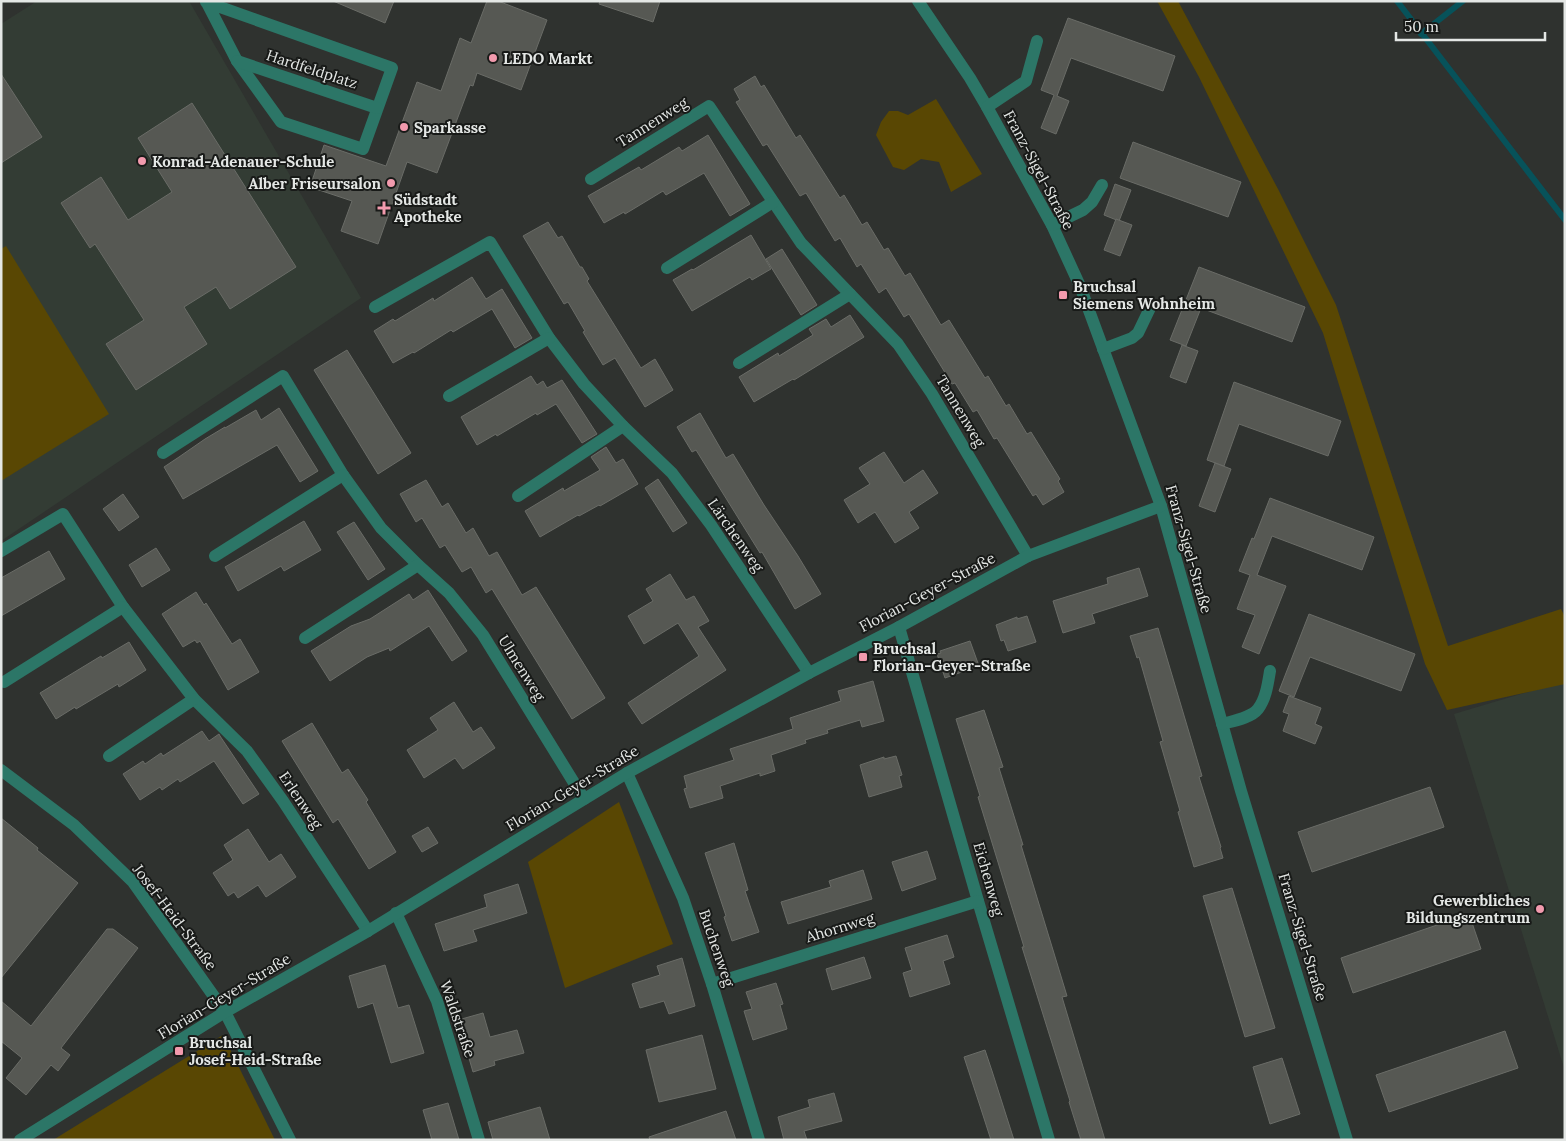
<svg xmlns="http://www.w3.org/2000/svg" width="1566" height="1141" viewBox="0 0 1566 1141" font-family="Lora,serif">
<rect width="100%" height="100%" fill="#2f322f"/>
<!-- built -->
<g fill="#333c34">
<path d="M 37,1 L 189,1 L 361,298 L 1,541 L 1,24 Z"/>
<path d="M 1565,681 L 1565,1071 L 1454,714 Z"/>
</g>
<!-- green -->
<g fill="#594703">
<path d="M 1157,1 L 1178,1 L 1278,189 L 1336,305 L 1448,646 L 1561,609 L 1565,617 L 1565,684 L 1447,710 L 1425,664 L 1323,333 L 1199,77 Z"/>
<path d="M 936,99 L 982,174 L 951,192 L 939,162 L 921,159 L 904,170 L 893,167 L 876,135 L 881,122 L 889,111 L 898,111 L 908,115 Z"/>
<path d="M 6,246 L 109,414 L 1,481 L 1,249 Z"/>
<path d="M 619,802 L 673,944 L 565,988 L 528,862 Z"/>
<path d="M 223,1035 L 275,1140 L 53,1140 Z"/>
</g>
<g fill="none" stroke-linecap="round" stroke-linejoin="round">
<!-- stream -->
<g stroke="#07525a" stroke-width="6">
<path d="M 1397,1 L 1565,220"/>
<path d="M 1421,34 L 1463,1"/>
</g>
</g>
<!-- building -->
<g fill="#565853" stroke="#6a6c67">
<path d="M 333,1 L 394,1 L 385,23 Z"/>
<path d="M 487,1 L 498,1 L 547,20 L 521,90 L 477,73 L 473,86 L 470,85 L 437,173 L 407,162 L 378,244 L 341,231 L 352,201 L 310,187 L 324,145 L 386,166 L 417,82 L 441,91 L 460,38 L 471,43 Z"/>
<path d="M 600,1 L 660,1 L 653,22 L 599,4 Z"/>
<path d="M 1068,18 L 1175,56 L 1163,91 L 1071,58 L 1057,96 L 1069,101 L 1056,134 L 1041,128 L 1054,95 L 1041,90 Z"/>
<path d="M 1,74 L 42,137 L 1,163 Z"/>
<path d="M 755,76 L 761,87 L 764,85 L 796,138 L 800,135 L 840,198 L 844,195 L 862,225 L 867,222 L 884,250 L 888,248 L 905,276 L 910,273 L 941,325 L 949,320 L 985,378 L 988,376 L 1006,406 L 1009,404 L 1027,434 L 1031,432 L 1060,479 L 1058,481 L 1064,492 L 1043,505 L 1036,494 L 1033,496 L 997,438 L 994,439 L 977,410 L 973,412 L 955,383 L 952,384 L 909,314 L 904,317 L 886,288 L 879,293 L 861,264 L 857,267 L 840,238 L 835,241 L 806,193 L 800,196 L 767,144 L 763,146 L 736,102 L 740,100 L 734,89 Z"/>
<path d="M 192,103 L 296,267 L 230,309 L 216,287 L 184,307 L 207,344 L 136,390 L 106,344 L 144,320 L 95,244 L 90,248 L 61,203 L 101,177 L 128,220 L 172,192 L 138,138 Z"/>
<path d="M 708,135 L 750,204 L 730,216 L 704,173 L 666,195 L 663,191 L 625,214 L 624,212 L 604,223 L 588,196 L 639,167 L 641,170 L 679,147 L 682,151 Z"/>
<path d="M 1133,142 L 1241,182 L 1228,217 L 1120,178 Z"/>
<path d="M 1115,184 L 1131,190 L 1119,221 L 1104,215 Z"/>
<path d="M 1116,219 L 1132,225 L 1120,256 L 1104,250 Z"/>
<path d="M 548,222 L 558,238 L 562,236 L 580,267 L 582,267 L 589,279 L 587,281 L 641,368 L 655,359 L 673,390 L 645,407 L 615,358 L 603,365 L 583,332 L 585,331 L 568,302 L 564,304 L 523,236 Z"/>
<path d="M 751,235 L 771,269 L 752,280 L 750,277 L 692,311 L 673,280 L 692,269 L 693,270 Z"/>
<path d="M 782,249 L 817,305 L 801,315 L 766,259 Z"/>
<path d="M 1199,267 L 1305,307 L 1292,342 L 1201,308 L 1186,346 L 1170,340 Z"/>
<path d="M 472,277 L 486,299 L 502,289 L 532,338 L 515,348 L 492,309 L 453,332 L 451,330 L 414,353 L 413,352 L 393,363 L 374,331 L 393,319 L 395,321 L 433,298 L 434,301 Z"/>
<path d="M 850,315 L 864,337 L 794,380 L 793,379 L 754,402 L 739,377 L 778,353 L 779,356 L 813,335 L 809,329 L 826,319 L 831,327 Z"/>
<path d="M 1182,345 L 1198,351 L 1186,383 L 1170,377 Z"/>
<path d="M 347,350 L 411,453 L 378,474 L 314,370 Z"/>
<path d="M 531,376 L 537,385 L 543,381 L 547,388 L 562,380 L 597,434 L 582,443 L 556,404 L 537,415 L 536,413 L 497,436 L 496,434 L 477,445 L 461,417 Z"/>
<path d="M 1234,382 L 1341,421 L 1328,456 L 1239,424 L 1224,466 L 1207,460 Z"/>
<path d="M 279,408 L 318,471 L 300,482 L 277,445 L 183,499 L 164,467 L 179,457 L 205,439 L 225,427 L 225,428 L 256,410 L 261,420 Z"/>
<path d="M 700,413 L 726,458 L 733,454 L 764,505 L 798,556 L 821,594 L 795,609 L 762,552 L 760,553 L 696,450 L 692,452 L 677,427 Z"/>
<path d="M 606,447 L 616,463 L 623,459 L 638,484 L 600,506 L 599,505 L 579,516 L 578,515 L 540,537 L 525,511 L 563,488 L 564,491 L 600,470 L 591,457 Z"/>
<path d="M 884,452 L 904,483 L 923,470 L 938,493 L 909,512 L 919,528 L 895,543 L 875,512 L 858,523 L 844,500 L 870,484 L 859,468 Z"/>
<path d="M 1215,463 L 1231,469 L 1215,512 L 1199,506 Z"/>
<path d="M 658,479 L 687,523 L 673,532 L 645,488 Z"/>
<path d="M 426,480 L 442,507 L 448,503 L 466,533 L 473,528 L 489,556 L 497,552 L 522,595 L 536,587 L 605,698 L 572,719 L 492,589 L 486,593 L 471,567 L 462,572 L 445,545 L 440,548 L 422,518 L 416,522 L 400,494 Z"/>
<path d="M 123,494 L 139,517 L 119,531 L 103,509 Z"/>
<path d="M 1270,498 L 1374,537 L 1362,570 L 1272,536 L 1257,575 L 1286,586 L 1259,654 L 1242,647 L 1255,615 L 1237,609 L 1250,575 L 1239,571 L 1252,538 L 1254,539 Z"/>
<path d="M 304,521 L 321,550 L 284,571 L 281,566 L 238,591 L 225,567 Z"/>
<path d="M 354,522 L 385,569 L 368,580 L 337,532 Z"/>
<path d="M 156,548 L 170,570 L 142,587 L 129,565 Z"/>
<path d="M 49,551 L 65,579 L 1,616 L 1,578 Z"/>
<path d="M 1139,568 L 1148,596 L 1092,614 L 1095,623 L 1063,633 L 1053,601 L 1108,584 L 1107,578 Z"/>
<path d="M 670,574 L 686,600 L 694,596 L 709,621 L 698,627 L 726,670 L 642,724 L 628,703 L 699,656 L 678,623 L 644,644 L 628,616 L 653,601 L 646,589 Z"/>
<path d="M 428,590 L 467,651 L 452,661 L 429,626 L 390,651 L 389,648 L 367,657 L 330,681 L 311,651 L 351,626 L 370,619 L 409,594 L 413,600 Z"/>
<path d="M 196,592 L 204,605 L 206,603 L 232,644 L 240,639 L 259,672 L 228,690 L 200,641 L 197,643 L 195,640 L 183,647 L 162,614 Z"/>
<path d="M 1309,614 L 1415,654 L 1401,691 L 1310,657 L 1294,697 L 1279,691 Z"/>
<path d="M 1027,616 L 1036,642 L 1008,651 L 1004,640 L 1001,641 L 996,625 L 1017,617 L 1017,619 Z"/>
<path d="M 1158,628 L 1202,776 L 1199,777 L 1221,847 L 1220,848 L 1223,858 L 1194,867 L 1178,812 L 1180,811 L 1160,742 L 1163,741 L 1139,657 L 1137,658 L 1130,636 Z"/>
<path d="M 970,641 L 979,666 L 945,678 L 937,654 L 941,653 L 940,651 Z"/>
<path d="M 129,642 L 146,670 L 119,687 L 118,684 L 76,709 L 75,707 L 56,719 L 40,693 L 101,656 L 102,658 Z"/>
<path d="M 873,681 L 884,721 L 862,727 L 860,720 L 827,730 L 828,733 L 805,740 L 806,743 L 771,755 L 775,771 L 760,776 L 760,773 L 720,786 L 723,798 L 690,808 L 684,789 L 687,788 L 684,776 L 734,760 L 730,749 L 793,729 L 790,718 L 841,701 L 838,691 Z"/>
<path d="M 1289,696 L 1321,708 L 1315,724 L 1322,727 L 1315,744 L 1283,731 L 1289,714 L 1283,712 Z"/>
<path d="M 454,702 L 473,732 L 481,727 L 495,748 L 463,769 L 455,758 L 424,778 L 407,750 L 438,730 L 430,718 Z"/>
<path d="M 984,710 L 1003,767 L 999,768 L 1023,845 L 1021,845 L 1067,996 L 1062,997 L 1105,1140 L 1081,1140 L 1069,1102 L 1070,1101 L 1022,947 L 1024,947 L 978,797 L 980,796 L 956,719 Z"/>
<path d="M 312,723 L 342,773 L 348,769 L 368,800 L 366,802 L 396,852 L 369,869 L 338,819 L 333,823 L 282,741 Z"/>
<path d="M 202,731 L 209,741 L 219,734 L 220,736 L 259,794 L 243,804 L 214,761 L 180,782 L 178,779 L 162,790 L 160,787 L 140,800 L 123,774 L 143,761 L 145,764 L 161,753 L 163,756 Z"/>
<path d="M 896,756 L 902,775 L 899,776 L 902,787 L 869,797 L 860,765 L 884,757 L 884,759 Z"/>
<path d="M 1430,787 L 1444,827 L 1312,872 L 1298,832 Z"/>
<path d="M 1,818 L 38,848 L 37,850 L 78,883 L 1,978 Z"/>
<path d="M 428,827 L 438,843 L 422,852 L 412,836 Z"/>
<path d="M 248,829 L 269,862 L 281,854 L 296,877 L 266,897 L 258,885 L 238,898 L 234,892 L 228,896 L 213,873 L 233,860 L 224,845 Z"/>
<path d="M 734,843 L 748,890 L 745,891 L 759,932 L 732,941 L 724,917 L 726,916 L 705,853 Z"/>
<path d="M 927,851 L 936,879 L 902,891 L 892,862 Z"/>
<path d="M 863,870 L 872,899 L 788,924 L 781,902 L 831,887 L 829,881 Z"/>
<path d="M 518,884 L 527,913 L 473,930 L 477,941 L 444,951 L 435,924 L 487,907 L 484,895 Z"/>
<path d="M 1232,888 L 1275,1028 L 1245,1037 L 1203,896 Z"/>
<path d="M 1469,914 L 1481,949 L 1353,993 L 1341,958 Z"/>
<path d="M 107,929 L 113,929 L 138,948 L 61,1048 L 70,1055 L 58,1071 L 51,1065 L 26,1095 L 6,1078 L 22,1058 L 1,1041 L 1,1001 L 31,1026 Z"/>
<path d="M 947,935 L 954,957 L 943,961 L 950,984 L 910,997 L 903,973 L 912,970 L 905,948 Z"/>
<path d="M 864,957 L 871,978 L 832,990 L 826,969 Z"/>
<path d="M 682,958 L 695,1006 L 669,1014 L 664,1001 L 640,1008 L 632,984 L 660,975 L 657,966 Z"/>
<path d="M 385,965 L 398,1008 L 409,1005 L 424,1053 L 391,1063 L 373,1003 L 358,1008 L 349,976 Z"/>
<path d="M 776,983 L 783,1004 L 780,1005 L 787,1029 L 753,1040 L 744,1011 L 752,1009 L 746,992 Z"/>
<path d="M 483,1013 L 490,1037 L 517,1030 L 524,1053 L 494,1061 L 495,1065 L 473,1072 L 458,1020 Z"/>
<path d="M 1505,1031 L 1518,1068 L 1389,1112 L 1376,1075 Z"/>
<path d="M 702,1035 L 716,1089 L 659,1102 L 646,1050 Z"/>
<path d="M 985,1050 L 992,1071 L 1014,1140 L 991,1140 L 980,1106 L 964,1057 Z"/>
<path d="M 1282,1058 L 1300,1114 L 1270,1124 L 1253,1067 Z"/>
<path d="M 834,1093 L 842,1121 L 804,1131 L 807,1140 L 784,1140 L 778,1117 L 810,1107 L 808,1100 Z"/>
<path d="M 448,1103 L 459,1140 L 432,1140 L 423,1110 Z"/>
<path d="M 540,1107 L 550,1140 L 493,1140 L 488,1122 Z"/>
<path d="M 726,1111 L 736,1140 L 650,1140 L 649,1137 Z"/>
</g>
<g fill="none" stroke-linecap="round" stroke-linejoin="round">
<!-- minor -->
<g stroke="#2c7667" stroke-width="12">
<path d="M 206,1 L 237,61 L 281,122 L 363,149 L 392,68 L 206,2"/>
<path d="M 918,1 L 970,78 L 987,107 L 1052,225 L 1080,286 L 1161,506 L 1241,791 L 1347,1140"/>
<path d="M 237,61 L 377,108"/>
<path d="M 987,107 L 1026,81 L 1037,41"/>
<path d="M 591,179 L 709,106 L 801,243 L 898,344 L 932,394 L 1028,556"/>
<path d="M 1052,225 L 1083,210 L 1092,202 L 1102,185"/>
<path d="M 667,268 L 773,202"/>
<path d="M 375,307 L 490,242 L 549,338 L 584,384 L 623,426 L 672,473 L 711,525 L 809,673"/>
<path d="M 1103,349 L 1132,338 L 1138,333 L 1151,306"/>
<path d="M 739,363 L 850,294"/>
<path d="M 449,396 L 549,338"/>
<path d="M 163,453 L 283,376 L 343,475 L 381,528 L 418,565 L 449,593 L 483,635 L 584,799"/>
<path d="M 518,496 L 623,426"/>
<path d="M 1,551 L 63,514 L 123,607 L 194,699 L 247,751 L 283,801 L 368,931"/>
<path d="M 215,556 L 343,475"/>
<path d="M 899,627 L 978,901 L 1049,1140"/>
<path d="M 305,638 L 418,565"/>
<path d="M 4,682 L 123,607"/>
<path d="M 1222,724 C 1233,721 1251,718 1258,709 C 1266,699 1268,683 1270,671"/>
<path d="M 109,756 L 194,699"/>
<path d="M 1,770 L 74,825 L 133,882 L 225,1012 L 290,1140"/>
<path d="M 627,773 L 683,898 L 712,984 L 759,1140"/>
<path d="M 396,913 L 437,1001 L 479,1140"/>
<path d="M 712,984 L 978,901"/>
<path d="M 20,1140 L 225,1012 L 368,931 L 627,773 L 809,673 L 899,627 L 1028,556 L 1161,506"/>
</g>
</g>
<!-- markers -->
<g fill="#f29aad" stroke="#181a18" stroke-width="2">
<circle cx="493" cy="58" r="5"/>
<circle cx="404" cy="127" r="5"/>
<circle cx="142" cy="161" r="5"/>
<circle cx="391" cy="183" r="5"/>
<path d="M381.5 200.5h5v5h5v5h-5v5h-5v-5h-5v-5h5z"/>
<rect x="1058" y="290" width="10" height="10" rx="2.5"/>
<rect x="858" y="652" width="10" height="10" rx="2.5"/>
<circle cx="1540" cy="909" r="5"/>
<rect x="174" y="1046" width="10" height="10" rx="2.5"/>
</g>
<g text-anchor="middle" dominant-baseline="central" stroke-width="4" stroke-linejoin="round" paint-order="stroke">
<!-- poi labels -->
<g font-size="15" font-weight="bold" fill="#e4e7e5" stroke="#181a18" text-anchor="start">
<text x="503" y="58">LEDO Markt</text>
<text x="414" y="127">Sparkasse</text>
<text x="152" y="161">Konrad-Adenauer-Schule</text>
<text x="381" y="183" text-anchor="end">Alber Friseursalon</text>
<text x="394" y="199">Südstadt<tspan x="394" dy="17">Apotheke</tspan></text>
<text x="1073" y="286">Bruchsal<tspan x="1073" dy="17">Siemens Wohnheim</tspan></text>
<text x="873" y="648">Bruchsal<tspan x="873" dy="17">Florian-Geyer-Straße</tspan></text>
<text x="1530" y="900" text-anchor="end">Gewerbliches<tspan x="1530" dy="17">Bildungszentrum</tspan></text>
<text x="189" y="1042">Bruchsal<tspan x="189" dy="17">Josef-Heid-Straße</tspan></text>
</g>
<!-- street labels -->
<g font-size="15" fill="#e4e7e5" stroke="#181a18">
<text transform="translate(312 69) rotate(18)">Hardfeldplatz</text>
<text transform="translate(652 122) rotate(-32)">Tannenweg</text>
<text transform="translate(1039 170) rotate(62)">Franz-Sigel-Straße</text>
<text transform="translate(961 411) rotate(59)">Tannenweg</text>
<text transform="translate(736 535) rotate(55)">Lärchenweg</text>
<text transform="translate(1189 549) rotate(74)">Franz-Sigel-Straße</text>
<text transform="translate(927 592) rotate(-28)">Florian-Geyer-Straße</text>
<text transform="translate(522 668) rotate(58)">Ulmenweg</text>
<text transform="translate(572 788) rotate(-31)">Florian-Geyer-Straße</text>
<text transform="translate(301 800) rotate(56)">Erlenweg</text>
<text transform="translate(989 879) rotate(74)">Eichenweg</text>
<text transform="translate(175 917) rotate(53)">Josef-Heid-Straße</text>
<text transform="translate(840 927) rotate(-17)">Ahornweg</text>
<text transform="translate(1303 937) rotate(73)">Franz-Sigel-Straße</text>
<text transform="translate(717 948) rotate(71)">Buchenweg</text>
<text transform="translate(224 996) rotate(-31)">Florian-Geyer-Straße</text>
<text transform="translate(458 1019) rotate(71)">Waldstraße</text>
</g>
</g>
<!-- border -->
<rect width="1566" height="1141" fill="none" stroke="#e4e7e5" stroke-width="5"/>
<!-- scale -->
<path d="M1396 32v8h149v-8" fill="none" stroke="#e4e7e5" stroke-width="2.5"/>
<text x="1404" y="32" font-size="15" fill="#e4e7e5" stroke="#181a18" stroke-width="4" paint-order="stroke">50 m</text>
</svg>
